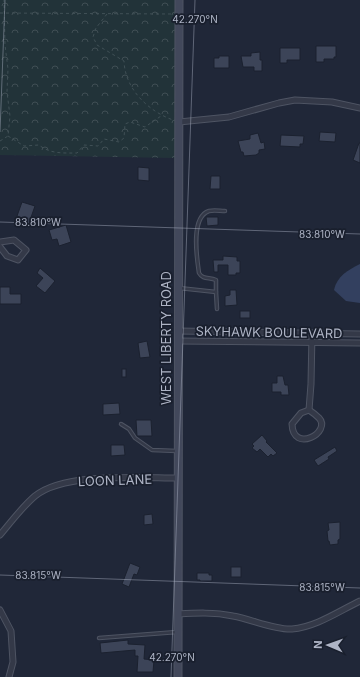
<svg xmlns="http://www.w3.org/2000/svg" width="360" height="677" viewBox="0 0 360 677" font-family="Inter,sans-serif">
<defs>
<pattern id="forest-crowns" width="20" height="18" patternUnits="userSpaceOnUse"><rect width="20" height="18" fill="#223339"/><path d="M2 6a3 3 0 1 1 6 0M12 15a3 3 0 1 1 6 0" fill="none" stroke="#404e54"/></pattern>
</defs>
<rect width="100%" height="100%" fill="#202738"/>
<!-- forest -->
<path fill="url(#forest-crowns)" d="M 0,0 L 175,0 L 175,158 L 0,155 Z"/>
<!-- water -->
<path fill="#33405f" d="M 360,264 L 360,303 L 346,301 L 334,290 C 337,276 348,270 360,264 Z"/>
<!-- building -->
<g fill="#3c4458" stroke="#1b212f">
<path d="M 316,46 L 336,46 L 336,57 L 334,57 L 334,59 L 324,59 L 324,62 L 316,62 Z"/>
<path d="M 280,48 L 300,48 L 300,60 L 287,60 L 287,63 L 280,63 Z"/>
<path d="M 260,52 L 260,60 L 262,60 L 262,71 L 254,71 L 254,67 L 243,67 L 241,56 L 251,56 L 251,53 Z"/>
<path d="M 219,56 L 229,56 L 229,68 L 214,68 L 214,58 L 219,58 Z"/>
<path d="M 320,132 L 336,133 L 335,142 L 319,141 Z"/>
<path d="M 258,133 L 261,143 L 264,142 L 265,149 L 259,150 L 259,153 L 256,155 L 244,156 L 243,152 L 241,152 L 238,141 L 250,139 L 250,135 Z"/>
<path d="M 281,135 L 304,136 L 303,144 L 300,144 L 300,147 L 280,146 Z"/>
<path d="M 359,143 L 360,143 L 360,163 L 353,160 Z"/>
<path d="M 138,167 L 149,168 L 149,181 L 138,180 Z"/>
<path d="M 211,176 L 220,176 L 220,189 L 210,189 Z"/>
<path d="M 22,202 L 35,206 L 28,226 L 20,223 L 22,218 L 17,216 Z"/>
<path d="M 206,217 L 218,217 L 218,225 L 207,226 Z"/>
<path d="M 66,225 L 71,242 L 59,246 L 57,239 L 52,240 L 49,230 Z"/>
<path d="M 223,256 L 237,257 L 237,261 L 240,261 L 240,273 L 236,273 L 236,275 L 228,275 L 228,265 L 218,265 L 218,272 L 214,272 L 213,260 L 223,260 Z"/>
<path d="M 40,268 L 55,281 L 45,293 L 36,286 L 43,278 L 37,273 Z"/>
<path d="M 0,287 L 10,287 L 10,294 L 21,294 L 21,304 L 0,304 Z"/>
<path d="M 230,290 L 236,290 L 237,305 L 225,306 L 225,296 L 230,295 Z"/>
<rect x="240" y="311" width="10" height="7"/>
<path d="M 147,341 L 150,357 L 140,358 L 138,343 Z"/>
<rect x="122" y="369" width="4" height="8"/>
<path d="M 277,376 L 283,376 L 285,385 L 288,385 L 289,395 L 281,395 L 281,392 L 272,392 L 272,383 L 277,383 Z"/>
<path d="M 119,403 L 120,414 L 103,415 L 103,404 Z"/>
<path d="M 136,420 L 151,420 L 152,436 L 137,436 Z"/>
<path d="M 262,435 L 267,441 L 266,442 L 277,453 L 273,456 L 271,454 L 268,457 L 260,449 L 257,452 L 252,448 L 254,446 L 252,444 Z"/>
<path d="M 111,445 L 124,445 L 125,455 L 111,456 Z"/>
<path d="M 335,447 L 337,451 L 328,457 L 329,459 L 318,466 L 314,460 Z"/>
<path d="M 152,514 L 153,524 L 144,525 L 144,515 Z"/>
<path d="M 340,522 L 340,539 L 338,540 L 338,544 L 330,545 L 329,541 L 328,541 L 327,531 L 329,530 L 328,523 Z"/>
<path d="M 130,563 L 140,567 L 137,575 L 134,574 L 129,587 L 122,584 Z"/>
<rect x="231" y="567" width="10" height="10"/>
<path d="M 197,573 L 209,573 L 209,575 L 212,575 L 212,581 L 200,581 L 200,580 L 197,580 Z"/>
<path d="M 128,640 L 128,644 L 145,645 L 144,659 L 154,660 L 153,672 L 137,672 L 138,656 L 135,656 L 135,650 L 101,653 L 100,643 Z"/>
</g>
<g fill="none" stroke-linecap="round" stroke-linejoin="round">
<defs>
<g id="service">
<path d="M 179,288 L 216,292 L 216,280 C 209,277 203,280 199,273 C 197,259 190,217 209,211 C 214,210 220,211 225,211"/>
<path d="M 216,292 L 217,309"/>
<path d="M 121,424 L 129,429 L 135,438 L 152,450 L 177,451"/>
<path d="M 99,638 L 177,632"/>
</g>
<g id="minor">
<path d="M 179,122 L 229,117 L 279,103 L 295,100 L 332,102 L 360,108"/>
<path d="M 0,242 L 14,240 L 26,250 L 18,260 L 7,256 L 0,247"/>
<path d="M 178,331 L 360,334"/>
<path d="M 178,341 L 360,343"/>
<path d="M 309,410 C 312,412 316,415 319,418 C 332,432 293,454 292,424 L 301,413 Z"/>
<path d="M 309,410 L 311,384 L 312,333"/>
<path d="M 0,535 C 11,522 22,507 35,496 C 64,472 140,478 178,478"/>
<path d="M 0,610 L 11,631 L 13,662 L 9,677"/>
<path d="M 178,614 C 196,613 214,612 233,616 C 251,619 274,630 292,629 C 316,627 339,611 360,601"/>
</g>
<path id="secondary" d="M 178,677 L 179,0"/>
</defs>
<!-- service casing -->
<use href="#service" stroke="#4e5463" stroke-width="4.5"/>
<!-- minor casing -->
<use href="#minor" stroke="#4e5463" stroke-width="7"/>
<!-- secondary casing -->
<use href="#secondary" stroke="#4e5463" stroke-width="9"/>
<!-- path -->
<g stroke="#405056" stroke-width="1" stroke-dasharray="3 3" stroke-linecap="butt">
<path d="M 0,13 L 172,14"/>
<path d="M 107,14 L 96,28 L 93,37 L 97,45 L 124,61 C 125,89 148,111 173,120"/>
<path d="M 8,136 L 24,146 L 39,145 C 50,154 63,153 77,153 L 84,145 L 98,146 L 104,139 L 119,142 L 124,138 L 125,124 L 130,122 L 145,127 L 161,116"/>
<path d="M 0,141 L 8,136 L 10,116 L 7,92 L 8,69 L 5,45 L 4,0"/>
</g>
<!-- service -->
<use href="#service" stroke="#343948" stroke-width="2.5"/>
<!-- minor -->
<use href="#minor" stroke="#343948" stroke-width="5"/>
<!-- secondary -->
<use href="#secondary" stroke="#42485b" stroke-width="7"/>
</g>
<!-- ticks -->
<path fill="none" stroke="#aeb4c5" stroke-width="1" stroke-opacity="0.45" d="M 0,132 L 5,0M 0,222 L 360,234M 0,575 L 360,588M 171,677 L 195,0"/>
<g text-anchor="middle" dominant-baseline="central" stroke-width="3.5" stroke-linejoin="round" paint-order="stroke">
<!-- street labels -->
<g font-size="13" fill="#aeb4c5" stroke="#191f2d">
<text transform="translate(269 332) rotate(1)">SKYHAWK BOULEVARD</text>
<text transform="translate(166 338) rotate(-90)">WEST LIBERTY ROAD</text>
<text transform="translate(115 480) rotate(-2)">LOON LANE</text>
</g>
</g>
<g font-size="10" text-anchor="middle" fill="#aeb4c5" stroke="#191f2d" stroke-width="3.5" stroke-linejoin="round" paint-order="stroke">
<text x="195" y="23">42.270°N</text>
<text x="38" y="226">83.810°W</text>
<text x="322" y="238">83.810°W</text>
<text x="38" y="579">83.815°W</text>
<text x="322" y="591">83.815°W</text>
<text x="172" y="661">42.270°N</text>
</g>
<!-- north arrow -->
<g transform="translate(328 645) rotate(272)" stroke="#191f2d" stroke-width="3" paint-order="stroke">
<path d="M0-3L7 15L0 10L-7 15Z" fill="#aeb4c5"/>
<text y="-6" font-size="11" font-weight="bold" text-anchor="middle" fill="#aeb4c5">N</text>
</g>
</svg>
